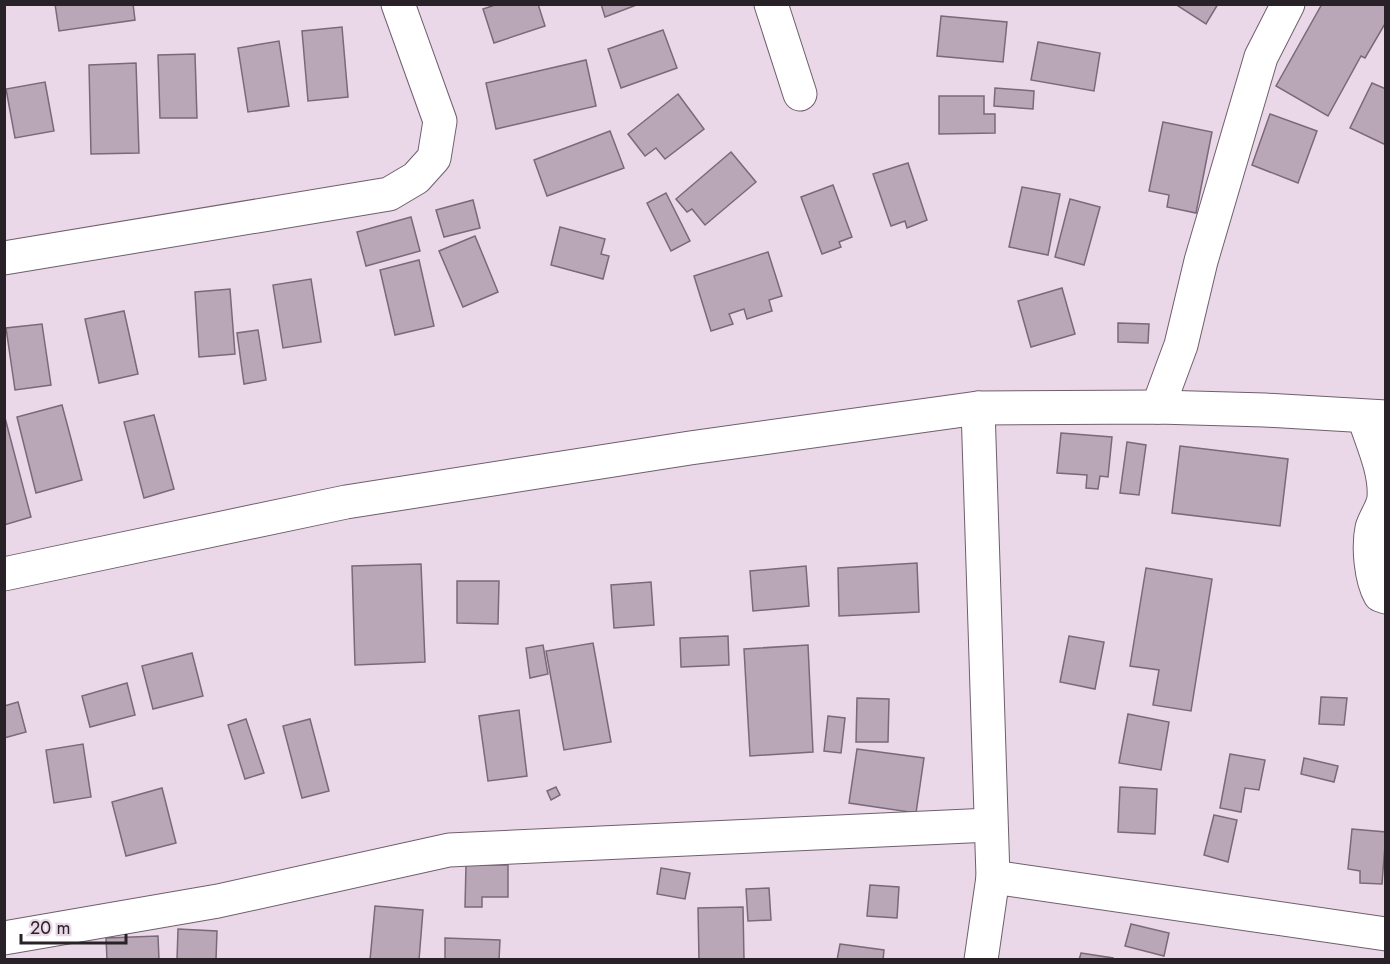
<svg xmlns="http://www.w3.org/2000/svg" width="1390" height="964" viewBox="0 0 1390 964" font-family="Jost,sans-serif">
<rect width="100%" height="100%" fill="#ead8e8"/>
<!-- building -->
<g fill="#b9a7b7" stroke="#7a6978" stroke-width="1.5">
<path d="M 55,4 L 133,4 L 135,20 L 59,31 Z"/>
<path d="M 498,4 L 538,4 L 545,26 L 494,43 L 483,9 Z"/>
<path d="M 601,4 L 639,4 L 605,17 Z"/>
<path d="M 1175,4 L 1218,4 L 1206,24 Z"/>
<path d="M 1322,4 L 1386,4 L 1386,22 L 1365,58 L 1361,56 L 1328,116 L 1276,86 Z"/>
<path d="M 941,16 L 1007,22 L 1003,62 L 937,56 Z"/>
<path d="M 342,27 L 348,97 L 308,101 L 302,31 Z"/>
<path d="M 663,30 L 677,68 L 621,88 L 608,49 Z"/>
<path d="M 279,41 L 289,106 L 248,112 L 238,48 Z"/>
<path d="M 1038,42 L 1100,53 L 1094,91 L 1031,80 Z"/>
<path d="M 195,54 L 197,118 L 160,118 L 158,55 Z"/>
<path d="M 586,60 L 596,106 L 496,129 L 486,83 Z"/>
<path d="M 136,63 L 139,153 L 91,154 L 89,65 Z"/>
<path d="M 45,82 L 54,131 L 15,138 L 6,89 Z"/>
<path d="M 1372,83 L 1386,89 L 1386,145 L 1350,128 Z"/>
<path d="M 995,88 L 1034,91 L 1033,109 L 994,106 Z"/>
<path d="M 678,94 L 704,129 L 665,159 L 656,148 L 645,156 L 628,134 Z"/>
<path d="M 939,96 L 984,96 L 984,114 L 995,114 L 995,133 L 939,134 Z"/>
<path d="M 1270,114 L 1317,131 L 1298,183 L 1252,165 Z"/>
<path d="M 1163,122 L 1212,132 L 1196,213 L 1167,207 L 1169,195 L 1149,191 Z"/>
<path d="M 610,131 L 624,168 L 547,196 L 534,160 Z"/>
<path d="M 731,152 L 756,182 L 705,225 L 692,209 L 687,212 L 676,199 Z"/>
<path d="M 908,163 L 927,220 L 907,228 L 905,221 L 891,226 L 873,174 Z"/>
<path d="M 833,185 L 852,237 L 839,242 L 841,247 L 822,254 L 801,197 Z"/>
<path d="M 1022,187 L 1060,194 L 1048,255 L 1009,247 Z"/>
<path d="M 666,193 L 690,241 L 671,251 L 647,203 Z"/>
<path d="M 1070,199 L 1100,207 L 1084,265 L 1055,257 Z"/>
<path d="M 473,200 L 480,228 L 444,237 L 436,210 Z"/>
<path d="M 411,217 L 420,251 L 366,266 L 357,232 Z"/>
<path d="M 560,227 L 605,239 L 601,254 L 609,256 L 603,279 L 551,265 Z"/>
<path d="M 475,236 L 498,292 L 463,307 L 439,251 Z"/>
<path d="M 768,252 L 782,296 L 769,300 L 772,311 L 747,319 L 744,309 L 729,314 L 733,324 L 711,331 L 694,276 Z"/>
<path d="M 419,260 L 434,326 L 395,335 L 380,270 Z"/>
<path d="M 311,279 L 321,342 L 283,348 L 273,285 Z"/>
<path d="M 1062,288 L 1075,334 L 1031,347 L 1018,301 Z"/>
<path d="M 230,289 L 235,354 L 199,357 L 195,292 Z"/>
<path d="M 124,311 L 138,374 L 99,383 L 85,319 Z"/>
<path d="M 1118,323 L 1149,324 L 1148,343 L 1118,342 Z"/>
<path d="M 42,324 L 51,385 L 15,390 L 6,328 Z"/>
<path d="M 258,330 L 266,380 L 244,384 L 237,333 Z"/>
<path d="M 62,405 L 82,480 L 36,493 L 17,417 Z"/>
<path d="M 4,414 L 31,517 L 4,525 Z"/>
<path d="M 154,415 L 174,489 L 144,498 L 124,422 Z"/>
<path d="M 1061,433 L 1112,437 L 1108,477 L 1100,476 L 1098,489 L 1086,488 L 1087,475 L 1057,473 Z"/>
<path d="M 1127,442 L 1146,445 L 1139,495 L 1120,493 Z"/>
<path d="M 1180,446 L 1288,459 L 1280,526 L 1172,513 Z"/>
<path d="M 917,563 L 919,612 L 839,616 L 838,568 Z"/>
<path d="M 421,564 L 425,662 L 355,665 L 352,566 Z"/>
<path d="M 806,566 L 809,606 L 753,611 L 750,571 Z"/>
<path d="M 1146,568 L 1212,579 L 1191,711 L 1153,705 L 1159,670 L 1130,666 Z"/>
<path d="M 457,581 L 499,581 L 498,624 L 457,623 Z"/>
<path d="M 651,582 L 654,625 L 614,628 L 611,585 Z"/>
<path d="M 728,636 L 729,665 L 681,667 L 680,638 Z"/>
<path d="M 1069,636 L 1104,642 L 1095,689 L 1060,682 Z"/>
<path d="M 593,643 L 611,742 L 564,750 L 546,651 Z"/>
<path d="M 543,645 L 548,674 L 530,678 L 526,648 Z"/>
<path d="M 808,645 L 813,752 L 750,756 L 744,649 Z"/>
<path d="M 192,653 L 203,696 L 153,709 L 142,666 Z"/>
<path d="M 127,683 L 135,715 L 90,727 L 82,696 Z"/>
<path d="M 1321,697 L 1347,698 L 1344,725 L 1319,724 Z"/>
<path d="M 857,698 L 889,699 L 888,742 L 856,742 Z"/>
<path d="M 18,702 L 26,732 L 4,738 L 4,706 Z"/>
<path d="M 519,710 L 527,776 L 488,781 L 479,716 Z"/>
<path d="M 1128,714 L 1169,722 L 1161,770 L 1119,763 Z"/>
<path d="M 828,716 L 845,718 L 841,753 L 824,751 Z"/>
<path d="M 246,719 L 264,773 L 245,779 L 228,725 Z"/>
<path d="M 310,719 L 329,791 L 302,798 L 283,726 Z"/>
<path d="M 83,744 L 91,797 L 54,803 L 46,750 Z"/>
<path d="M 857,749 L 924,758 L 916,813 L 849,803 Z"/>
<path d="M 1230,754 L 1265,760 L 1259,790 L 1245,788 L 1241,812 L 1220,808 Z"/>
<path d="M 1304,758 L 1338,766 L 1334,782 L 1301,774 Z"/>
<path d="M 556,787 L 560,795 L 551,800 L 547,791 Z"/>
<path d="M 1120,787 L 1157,789 L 1155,834 L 1118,832 Z"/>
<path d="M 162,788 L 176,843 L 126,856 L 112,802 Z"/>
<path d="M 1214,815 L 1237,820 L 1228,862 L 1204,855 Z"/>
<path d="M 1352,829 L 1386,832 L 1382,884 L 1360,883 L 1360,871 L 1348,869 Z"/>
<path d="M 466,865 L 508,865 L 508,897 L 482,897 L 482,907 L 465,907 Z"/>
<path d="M 661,868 L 690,873 L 685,899 L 657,894 Z"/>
<path d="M 870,885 L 899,887 L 897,918 L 867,916 Z"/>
<path d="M 769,888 L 771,920 L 748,921 L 746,889 Z"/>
<path d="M 375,906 L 423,910 L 419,960 L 370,960 Z"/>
<path d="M 743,907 L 744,960 L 699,960 L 698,908 Z"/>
<path d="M 1131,924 L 1169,933 L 1164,956 L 1125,946 Z"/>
<path d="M 178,929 L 217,931 L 216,960 L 177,960 Z"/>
<path d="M 158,936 L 159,960 L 107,960 L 106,938 Z"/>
<path d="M 445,938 L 500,940 L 499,960 L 445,960 Z"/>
<path d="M 840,944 L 884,950 L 883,960 L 837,960 Z"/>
<path d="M 1081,953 L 1113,958 L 1113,960 L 1079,960 Z"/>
</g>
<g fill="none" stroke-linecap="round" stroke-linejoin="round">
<defs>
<g id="minor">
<path d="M 771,4 L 800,94"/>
<path d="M 4,258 L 389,194 L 416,178 L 434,158 L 440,121 L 398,4"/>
<path d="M 1158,407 L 1181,345 L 1201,261 L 1261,57 L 1288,4"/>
<path d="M 978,408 L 993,877 L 981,960"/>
<path d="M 1364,417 C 1372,442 1386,471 1384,498 C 1383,508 1375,518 1372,528 C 1368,547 1371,579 1380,595 L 1386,597"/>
<path d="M 4,574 L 346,502 L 690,448 L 978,408 L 1158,407 L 1265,410 L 1386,417"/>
<path d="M 993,877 L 1386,934"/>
<path d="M 4,938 L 218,901 L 449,850 L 990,825"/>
</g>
</defs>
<!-- minor casing -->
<use href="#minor" stroke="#6f5f6d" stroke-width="35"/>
<!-- minor -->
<use href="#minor" stroke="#fff" stroke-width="33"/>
</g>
<!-- border -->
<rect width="1390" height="964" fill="none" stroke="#282228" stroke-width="12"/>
<!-- scale -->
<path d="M21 934v9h105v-9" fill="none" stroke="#282228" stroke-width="3"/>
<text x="30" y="934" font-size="18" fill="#282228" stroke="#ead8e8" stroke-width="4.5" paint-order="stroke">20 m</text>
</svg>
